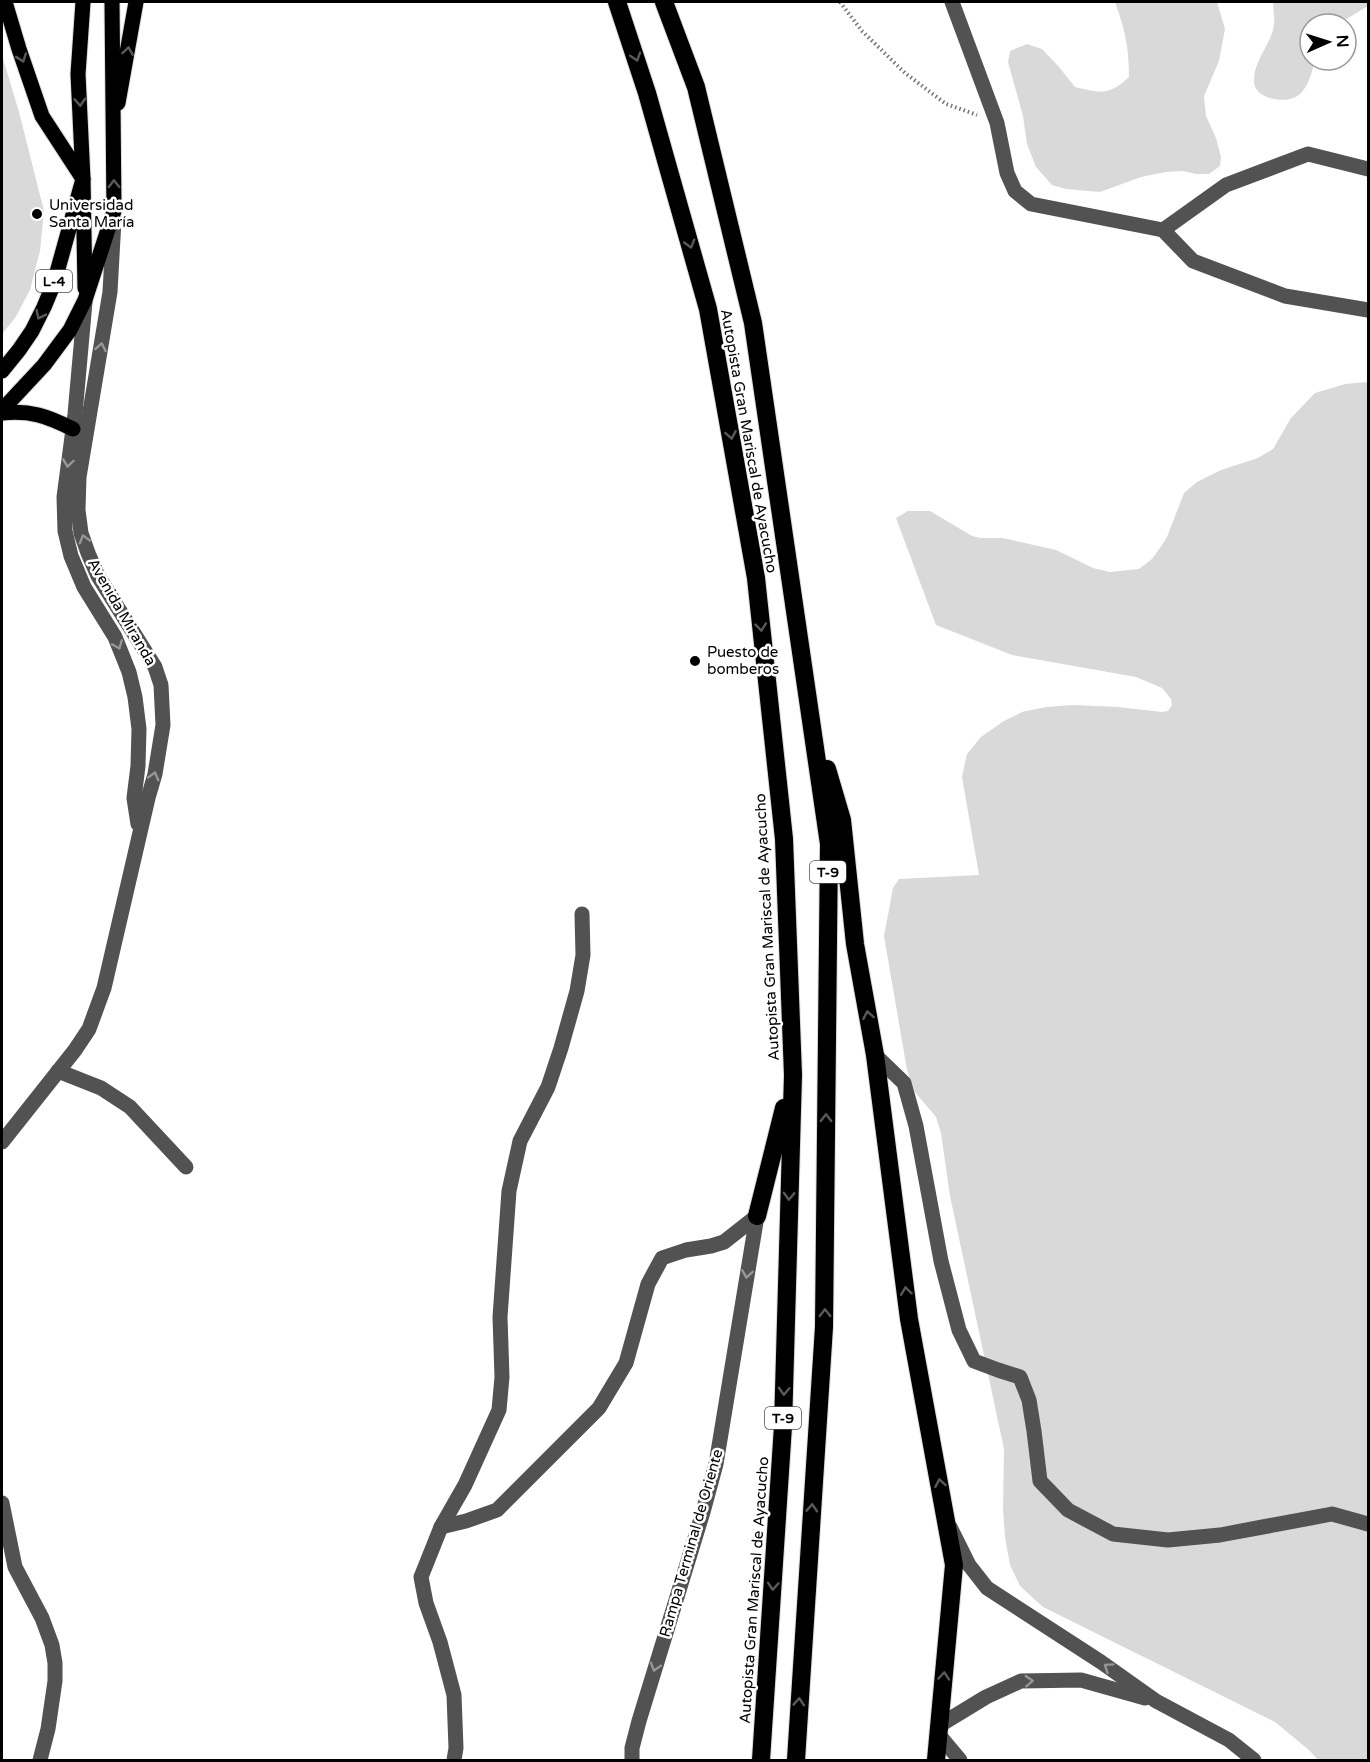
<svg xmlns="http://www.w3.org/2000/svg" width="1370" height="1762" viewBox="0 0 1370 1762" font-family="'Varela Round',sans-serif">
<rect width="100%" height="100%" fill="#fff"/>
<!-- green -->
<g fill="#d9d9d9">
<path d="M 1115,2 L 1217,2 L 1225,29 L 1219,61 L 1204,96 L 1206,116 L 1216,138 L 1221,157 L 1220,166 L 1209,174 L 1196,174 L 1183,171 L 1166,172 L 1141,177 L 1100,192 L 1066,189 L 1052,185 L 1036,167 L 1027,144 L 1023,116 L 1008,62 L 1010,51 L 1027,44 L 1042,49 L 1059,67 L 1075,87 C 1100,93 1109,96 1129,77 C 1129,47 1125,30 1115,2 Z"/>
<path d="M 1273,2 L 1368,2 L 1368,6 L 1338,24 L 1310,24 L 1310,60 L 1315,60 C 1312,71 1309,86 1300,94 C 1289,105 1255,100 1254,82 C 1253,61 1271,45 1274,25 C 1275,18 1273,9 1273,2 Z"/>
<path d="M 2,55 L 19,112 L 44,211 L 40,251 L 30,290 L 15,318 L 2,334 Z"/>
<path d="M 1368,382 L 1368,1760 L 1318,1760 L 1309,1750 L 1275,1722 L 1043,1607 L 1020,1586 L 1010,1565 L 1005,1537 L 1003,1509 L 1004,1449 L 950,1196 L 941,1133 L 936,1117 L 915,1092 L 907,1070 L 884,936 L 893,888 L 899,879 L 979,875 L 962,777 L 967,754 L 981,737 L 1004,721 L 1022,712 L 1046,707 L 1074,705 L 1118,707 L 1162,712 L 1168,711 L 1172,705 L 1171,699 L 1162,688 L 1136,677 L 1012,655 L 936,625 L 896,518 L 908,511 L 930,511 L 972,536 L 980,538 L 1003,538 L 1056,550 L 1093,568 L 1110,572 L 1139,569 L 1152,559 L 1162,545 L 1167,537 L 1184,493 L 1197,482 L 1221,470 L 1258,458 L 1273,449 L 1291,418 L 1315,393 L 1345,384 Z"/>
</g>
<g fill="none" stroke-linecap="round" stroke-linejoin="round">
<defs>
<g id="major">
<path d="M 5,2 L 19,49 L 42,116 L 83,179 L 85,288"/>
<path d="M 118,103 L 136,2"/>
<path d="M 2,371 L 19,350 L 32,331 L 44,307 L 54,283 L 83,179 L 78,74 L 83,2"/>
<path d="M 2,410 L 44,365 L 70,330 L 85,300 L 114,211 L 112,2"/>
<path d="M 2,413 C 30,410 47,416 73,429"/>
</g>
<g id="highway">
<path d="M 617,2 L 647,93 L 708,309 L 756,578 L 784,839 L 793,1075 L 783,1426 L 761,1760"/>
<path d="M 664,2 L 696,87 L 753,323 L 829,844 L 824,1327 L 796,1760"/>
<path d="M 827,769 L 842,820 L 855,944 L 875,1055 L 909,1319 L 954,1565 L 936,1760"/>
<path d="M 757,1216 L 784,1108"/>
</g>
</defs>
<!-- major casing -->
<use href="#major" stroke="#dbdbdb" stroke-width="17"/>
<!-- highway casing -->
<use href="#highway" stroke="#dbdbdb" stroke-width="20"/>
<!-- path -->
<path stroke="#747474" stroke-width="4" stroke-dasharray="1.5 3" stroke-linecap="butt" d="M 840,2 L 862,31 L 905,73 L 946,104 L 977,115"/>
<!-- minor -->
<g stroke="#525252" stroke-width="15">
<path d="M 952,2 L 997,123 L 1007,173 L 1015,191 L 1031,204 L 1163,230 L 1226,185 L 1308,154 L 1368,169"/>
<path d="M 1163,230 L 1193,261 L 1285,296 L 1368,310"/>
<path d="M 85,302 L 75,414 L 64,497 L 65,531 L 71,556 L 84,587 L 115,637 L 129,672 L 135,697 L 139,729 L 138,766 L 134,798 L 138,824"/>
<path d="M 875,1055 L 904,1083 L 916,1126 L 941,1261 L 959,1330 L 974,1361 L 998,1370 L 1020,1377 L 1029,1400 L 1034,1431 L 1040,1481 L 1068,1510 L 1113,1534 L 1168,1540 L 1220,1535 L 1332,1514 L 1368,1524"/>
<path d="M 58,1071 L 101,1088 L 130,1107 L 186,1167"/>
<path d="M 2,1142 L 75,1050 L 89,1029 L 104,988 L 148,798 L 155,774 L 163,725 L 161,685 L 155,667 L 98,576 L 88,553 L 81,533 L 78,510 L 79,477 L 110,292 L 114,220"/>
<path d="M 2,1503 L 15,1567 L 42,1618 L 52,1645 L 55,1663 L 55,1681 L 48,1729 L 40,1760"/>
<path d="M 441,1527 L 466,1521 L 497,1510 L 599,1408 L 626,1363 L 648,1284 L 662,1258 L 686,1250 L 711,1246 L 724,1242 L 757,1216"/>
<path d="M 950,1527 L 969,1565 L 987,1588 L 1101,1662 L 1156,1701 L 1229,1740 L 1254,1760"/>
<path d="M 940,1725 L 986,1697 L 1021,1681 L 1081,1680 L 1145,1698"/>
<path d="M 939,1735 L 960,1760"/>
<path d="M 454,1760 L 456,1748 L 454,1695 L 440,1642 L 426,1603 L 421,1577 L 441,1527 L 465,1485 L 499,1410 L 502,1377 L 500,1317 L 509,1191 L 520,1141 L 548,1087 L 561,1048 L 577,991 L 583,955 L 582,914"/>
<path d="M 632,1760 L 632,1748 L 639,1721 L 703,1512 L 716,1464 L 757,1216"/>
</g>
<!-- major -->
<use href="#major" stroke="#000" stroke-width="15"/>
<!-- highway -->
<use href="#highway" stroke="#000" stroke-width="18"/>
</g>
<!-- one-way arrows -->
<defs><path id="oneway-chevron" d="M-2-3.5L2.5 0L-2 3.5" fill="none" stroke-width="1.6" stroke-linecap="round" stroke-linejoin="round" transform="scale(1.5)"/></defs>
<g stroke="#595959">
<use href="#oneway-chevron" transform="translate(128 51) rotate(-81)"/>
<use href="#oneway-chevron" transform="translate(636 57) rotate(72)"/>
<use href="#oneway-chevron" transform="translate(22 58) rotate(71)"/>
<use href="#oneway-chevron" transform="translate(80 102) rotate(87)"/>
<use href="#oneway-chevron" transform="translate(114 184) rotate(-91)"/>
<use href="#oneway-chevron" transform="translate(690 244) rotate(74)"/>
<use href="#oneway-chevron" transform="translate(40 315) rotate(116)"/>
<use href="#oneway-chevron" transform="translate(731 435) rotate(80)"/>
<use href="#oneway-chevron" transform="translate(761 627) rotate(84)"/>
<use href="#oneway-chevron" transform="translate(868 1015) rotate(-100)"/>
<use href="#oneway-chevron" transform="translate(826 1118) rotate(-90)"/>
<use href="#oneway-chevron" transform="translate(789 1196) rotate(92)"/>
<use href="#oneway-chevron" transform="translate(906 1291) rotate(-97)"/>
<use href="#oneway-chevron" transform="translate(825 1313) rotate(-90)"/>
<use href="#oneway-chevron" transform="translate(784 1391) rotate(92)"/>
<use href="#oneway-chevron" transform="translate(940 1483) rotate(-100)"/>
<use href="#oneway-chevron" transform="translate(812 1508) rotate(-86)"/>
<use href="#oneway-chevron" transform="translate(773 1586) rotate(94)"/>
<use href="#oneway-chevron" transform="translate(944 1676) rotate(-85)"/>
<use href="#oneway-chevron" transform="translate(799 1702) rotate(-86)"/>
</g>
<g stroke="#979797">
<use href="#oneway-chevron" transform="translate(101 347) rotate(-80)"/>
<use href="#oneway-chevron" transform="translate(68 463) rotate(98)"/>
<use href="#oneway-chevron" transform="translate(84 539) rotate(-106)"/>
<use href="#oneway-chevron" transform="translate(118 645) rotate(68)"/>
<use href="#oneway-chevron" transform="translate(154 776) rotate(-75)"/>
<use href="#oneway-chevron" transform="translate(747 1274) rotate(99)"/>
<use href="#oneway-chevron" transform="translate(655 1667) rotate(107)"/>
<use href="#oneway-chevron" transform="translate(1108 1667) rotate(-145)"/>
<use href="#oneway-chevron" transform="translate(1029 1681) rotate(-3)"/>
</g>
<!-- markers -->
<g fill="#000" stroke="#fff" stroke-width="2">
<circle cx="37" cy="214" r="6"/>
<circle cx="695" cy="661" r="6"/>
</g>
<g text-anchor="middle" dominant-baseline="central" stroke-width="5" stroke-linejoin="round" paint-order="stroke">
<!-- shield labels -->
<g fill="#fff" stroke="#4c4c4c" stroke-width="1.5">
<rect x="36" y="270" width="36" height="22" rx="4.5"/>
<rect x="810" y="861" width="36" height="22" rx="4.5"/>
<rect x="765" y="1407" width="36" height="22" rx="4.5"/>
</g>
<g font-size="14" font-weight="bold" fill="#000">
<text x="54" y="281">L-4</text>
<text x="828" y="872">T-9</text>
<text x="783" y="1418">T-9</text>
</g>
<!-- poi labels -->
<g font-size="15" fill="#000" stroke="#fff" text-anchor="start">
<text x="49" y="205">Universidad<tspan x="49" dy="17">Santa María</tspan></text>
<text x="707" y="652">Puesto de<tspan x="707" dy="17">bomberos</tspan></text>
</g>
<!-- street labels -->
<g font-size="15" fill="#000" stroke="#fff">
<text transform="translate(749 441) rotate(80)">Autopista Gran Mariscal de Ayacucho</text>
<text transform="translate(122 612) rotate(60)">Avenida Miranda</text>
<text transform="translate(767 927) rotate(-93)">Autopista Gran Mariscal de Ayacucho</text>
<text transform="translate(691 1543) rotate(-74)">Rampa Terminal de Oriente</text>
<text transform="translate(754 1590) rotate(-86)">Autopista Gran Mariscal de Ayacucho</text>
</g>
</g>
<!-- border -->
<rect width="1370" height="1762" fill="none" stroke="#000000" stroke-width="6"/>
<!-- north arrow -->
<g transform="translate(1328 42) rotate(87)"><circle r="28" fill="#ffffff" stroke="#999999" stroke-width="1.5"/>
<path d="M0-4.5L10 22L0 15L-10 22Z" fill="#000000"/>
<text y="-9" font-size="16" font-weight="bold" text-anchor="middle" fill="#000000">N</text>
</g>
</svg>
